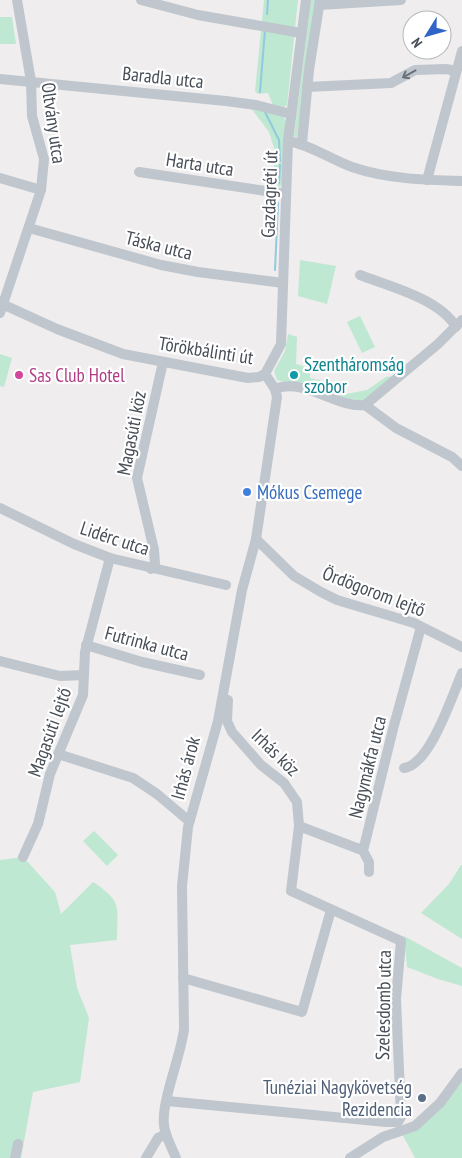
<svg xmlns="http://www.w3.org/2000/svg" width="462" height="1158" viewBox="0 0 462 1158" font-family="'PT Sans Narrow',sans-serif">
<rect width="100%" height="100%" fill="#efeded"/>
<!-- green -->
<g fill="#bfe8d2">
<path d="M 264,0 L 298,0 L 287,105 L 284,107 L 273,105 L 268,93 L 258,94 L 255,91 Z"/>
<path d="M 311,0 L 317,0 L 297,138 L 294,136 Z"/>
<path d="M 0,17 L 12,17 L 16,44 L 0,44 Z"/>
<path d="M 251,108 L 284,117 L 286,123 L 282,184 L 279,188 L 269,189 L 274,181 L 274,148 L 269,132 Z"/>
<path d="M 300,260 L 336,266 L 327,304 L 298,296 Z"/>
<path d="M 360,316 L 375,347 L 362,353 L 347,322 Z"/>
<path d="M 288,334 L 297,337 L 296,364 L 306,367 L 310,373 L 310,378 L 338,384 L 337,389 L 320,392 L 277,380 L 274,371 L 285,351 Z"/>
<path d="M 0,354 L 12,358 L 4,387 L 0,386 Z"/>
<path d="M 394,376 L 364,402 L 336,396 L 367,390 L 386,377 Z"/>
<path d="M 94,831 L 118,855 L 107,866 L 83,841 Z"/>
<path d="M 23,857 L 55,892 L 61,914 L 93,882 C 123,902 117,906 117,940 L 70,945 L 77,988 L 89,1018 L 80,1082 L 33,1092 L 21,1158 L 0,1158 L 0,860 Z"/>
<path d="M 461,865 L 462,865 L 462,939 L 421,913 L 449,884 Z"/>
<path d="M 404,936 L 462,968 L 462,986 L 438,979 L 407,967 Z"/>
<path d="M 462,1073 L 462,1158 L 415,1158 L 401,1132 L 415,1126 Z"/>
</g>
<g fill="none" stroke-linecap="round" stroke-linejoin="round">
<!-- stream -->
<g stroke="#92c9e0" stroke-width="2">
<path d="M 267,14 L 268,0"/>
<path d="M 260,92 L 265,30"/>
<path d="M 265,112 L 279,140 L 280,161"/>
<path d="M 279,183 L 280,165"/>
<path d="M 275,270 L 278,203"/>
</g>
<!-- minor -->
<g stroke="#bfc6cd" stroke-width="10">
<path d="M 141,0 L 198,15 L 301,33"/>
<path d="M 319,5 L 401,0"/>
<path d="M 0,79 L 226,101 L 256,105 L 291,114"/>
<path d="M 307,87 L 391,83 L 415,70 L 446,69 L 456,71"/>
<path d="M 288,141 C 311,145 330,159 352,167 C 387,179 425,180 462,181"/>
<path d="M 302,143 L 309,70 L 320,0"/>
<path d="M 139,172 L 286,194"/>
<path d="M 0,178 L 41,190"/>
<path d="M 427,180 L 462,51"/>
<path d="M 29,228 L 161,265 L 198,272 L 283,283"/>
<path d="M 360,275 C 389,286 440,299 456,327"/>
<path d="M 0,303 L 57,329 L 123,354 L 248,378 L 259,377 L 265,374 L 281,344 L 288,141 L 306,0"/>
<path d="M 0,313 L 41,190 L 44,159 L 32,116 L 31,81 L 17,0"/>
<path d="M 275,389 C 304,377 335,408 365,405 L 438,344 L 462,320"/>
<path d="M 365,405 L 396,428 L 452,457 L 462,466"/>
<path d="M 0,508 L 74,544 L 110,558 L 226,585"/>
<path d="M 256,539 L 294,576 L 321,592 L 337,600 L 414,623 L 462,647"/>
<path d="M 151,569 L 155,564 L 154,550 L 137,478 L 163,362"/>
<path d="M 86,645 L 142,662 L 200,675"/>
<path d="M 0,661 L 60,676 L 84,675"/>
<path d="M 58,754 L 133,778 L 157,794 L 189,821"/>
<path d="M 404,768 C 430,765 452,696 462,673"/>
<path d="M 299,826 L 359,849 L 364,847 L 393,729 L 421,627"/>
<path d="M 362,849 L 369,862 L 369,872"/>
<path d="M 23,857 L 38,824 L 50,774 L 83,695 L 85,652 L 110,558"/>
<path d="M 183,978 L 302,1012 L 331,910"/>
<path d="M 167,1101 L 386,1122 L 398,1122 L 401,1117 L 396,999 L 401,941 L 291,891 L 299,826 L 297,802 L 284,783 L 261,765 L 232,732 L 227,721 L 228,700"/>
<path d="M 15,1158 L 18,1144"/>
<path d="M 146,1158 L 158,1138 L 166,1134"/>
<path d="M 176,1158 C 172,1148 165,1136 164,1125 C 161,1102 181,1056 184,1029 L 182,886 L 188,827 L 218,721 L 242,590 L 256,539 L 277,397 L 275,389 L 265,374"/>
<path d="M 350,1158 L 383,1137 L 415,1126 L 440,1103 L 462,1073"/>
</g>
</g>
<!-- one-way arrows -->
<defs><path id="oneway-shaft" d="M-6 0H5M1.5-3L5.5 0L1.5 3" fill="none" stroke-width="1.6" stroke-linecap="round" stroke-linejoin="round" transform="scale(1.25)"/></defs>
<use stroke="#6b727a" href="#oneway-shaft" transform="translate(409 74) rotate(151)"/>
<!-- markers -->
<circle fill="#d1479c" stroke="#fff" stroke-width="2" cx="19" cy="375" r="5"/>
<circle fill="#0f9aa8" stroke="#fff" stroke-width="2" cx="294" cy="375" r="5"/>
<circle fill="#3f7fe0" stroke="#fff" stroke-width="2" cx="247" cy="492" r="5"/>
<circle fill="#5c6f8a" stroke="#fff" stroke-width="2" cx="422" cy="1098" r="5"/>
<g text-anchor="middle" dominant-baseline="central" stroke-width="4.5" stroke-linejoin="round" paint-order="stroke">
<!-- street labels -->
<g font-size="19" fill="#474e57" stroke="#fff">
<text transform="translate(163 77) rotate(6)">Baradla utca</text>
<text transform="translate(54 123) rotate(82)">Oltvány utca</text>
<text transform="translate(200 164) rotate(9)">Harta utca</text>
<text transform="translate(269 194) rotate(-88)">Gazdagréti út</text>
<text transform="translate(159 245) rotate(14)">Táska utca</text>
<text transform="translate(206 350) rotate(9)">Törökbálinti út</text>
<text transform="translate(131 433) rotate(-79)">Magasúti köz</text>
<text transform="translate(115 538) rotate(18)">Lidérc utca</text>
<text transform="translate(374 591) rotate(21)">Ördögorom lejtő</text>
<text transform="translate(147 643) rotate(15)">Futrinka utca</text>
<text transform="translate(49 732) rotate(-70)">Magasúti lejtő</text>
<text transform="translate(276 752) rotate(44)">Irhás köz</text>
<text transform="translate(367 767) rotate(-76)">Nagymákfa utca</text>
<text transform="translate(185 768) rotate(-75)">Irhás árok</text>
<text transform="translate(383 1005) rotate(-89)">Szelesdomb utca</text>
</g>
<!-- culture labels -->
<g font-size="19" fill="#0d838f" stroke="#fff" text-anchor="start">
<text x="304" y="364">Szentháromság<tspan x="304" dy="22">szobor</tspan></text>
</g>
<!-- hotel labels -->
<g font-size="19" fill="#b23c85" stroke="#fff" text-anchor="start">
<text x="29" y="375">Sas Club Hotel</text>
</g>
<!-- shop labels -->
<g font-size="19" fill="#366cbe" stroke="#fff" text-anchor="start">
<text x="257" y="492">Mókus Csemege</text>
</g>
<!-- service labels -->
<g font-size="19" fill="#4e5e75" stroke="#fff" text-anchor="end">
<text x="412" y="1087">Tunéziai Nagykövetség<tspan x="412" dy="22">Rezidencia</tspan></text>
</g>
</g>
<!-- north arrow -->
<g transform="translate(427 35) rotate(233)"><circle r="24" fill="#ffffff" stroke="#b5b8bc"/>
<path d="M0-4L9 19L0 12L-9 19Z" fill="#2f65c7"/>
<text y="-8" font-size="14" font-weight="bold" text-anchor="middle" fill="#474e57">N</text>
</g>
</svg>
